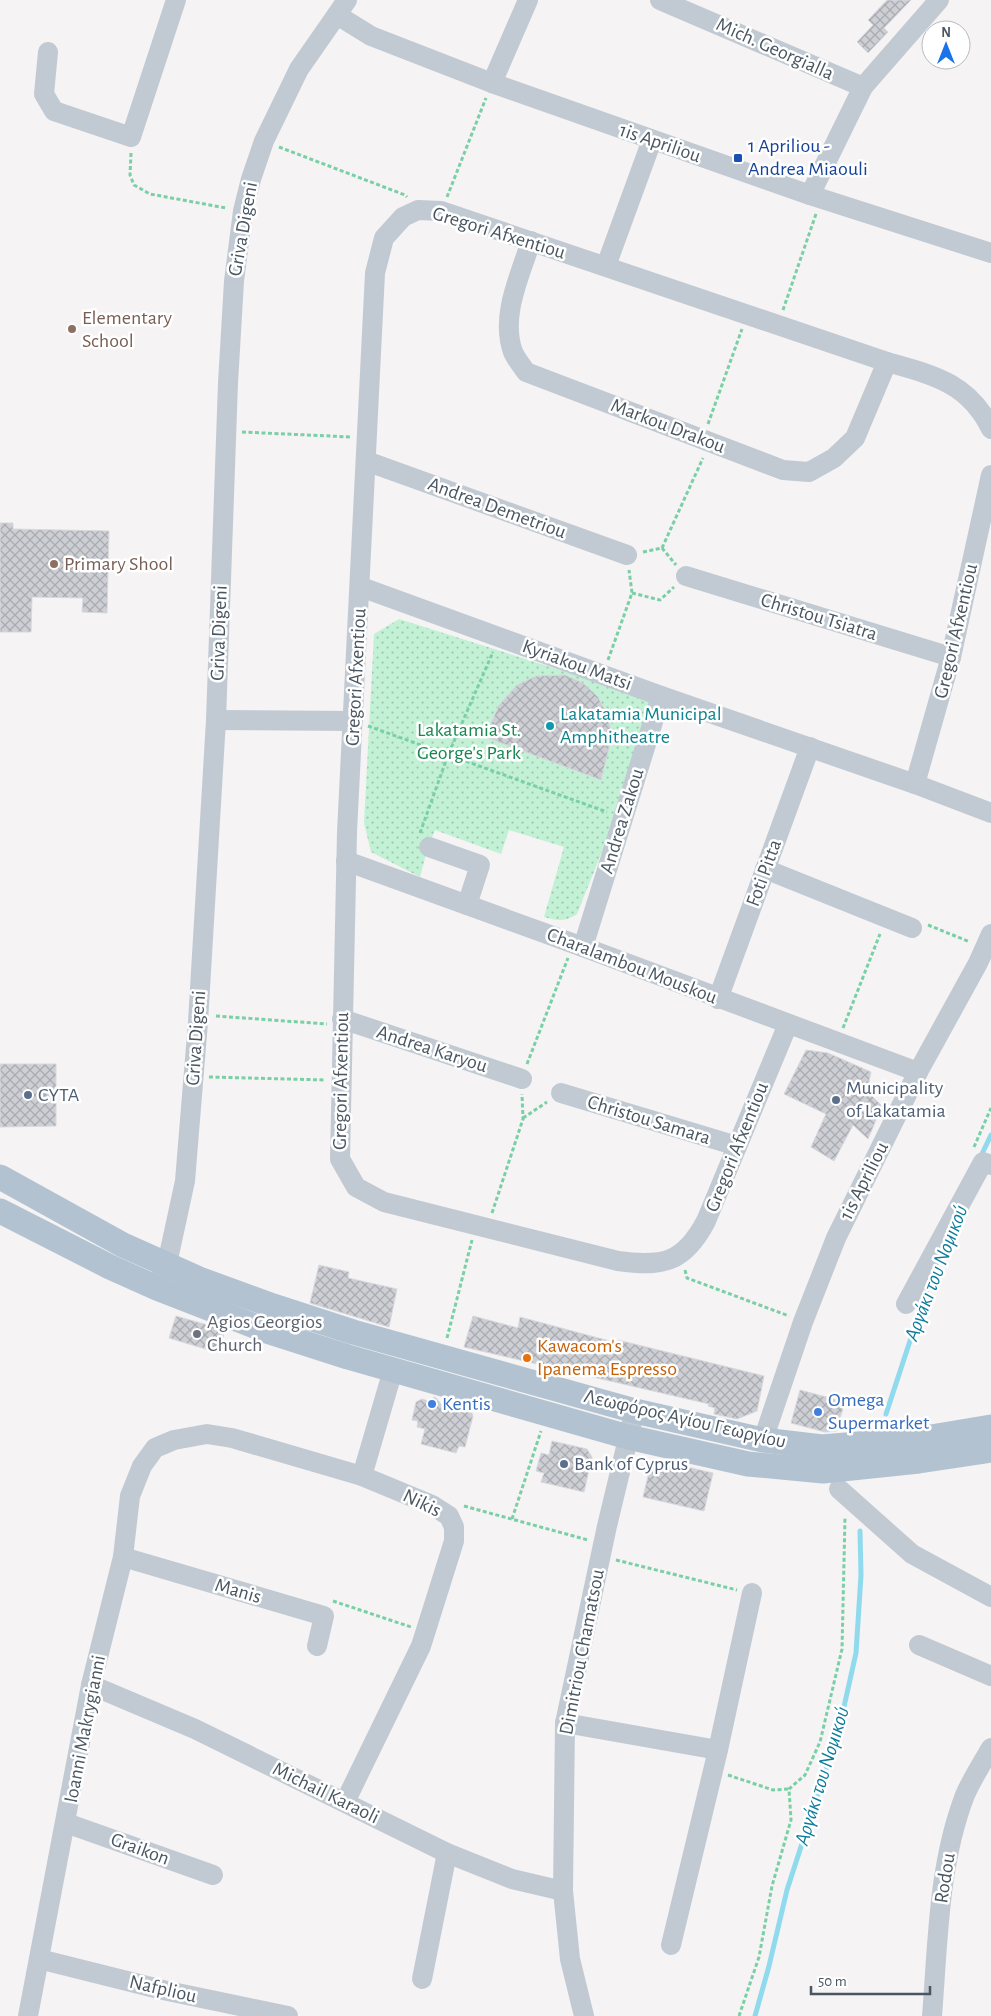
<svg xmlns="http://www.w3.org/2000/svg" width="991" height="2016" viewBox="0 0 991 2016" font-family="'Alegreya Sans',sans-serif">
<defs>
<pattern id="park-dots" width="8" height="8" patternUnits="userSpaceOnUse" patternTransform="scale(1.25)"><rect width="8" height="8" fill="#c3f1d5"/><path d="M2 2h.1M6 6h.1" fill="none" stroke="#a0c6b0" stroke-width="1.8" stroke-linecap="round"/></pattern>
<pattern id="building-cross-hatch" width="8" height="8" patternUnits="userSpaceOnUse" patternTransform="scale(1.25)"><rect width="8" height="8" fill="#cdcfd5"/><path d="M0 0l8 8M0 8l8-8" fill="none" stroke="#a8abb0"/></pattern>
</defs>
<rect width="100%" height="100%" fill="#f5f3f3"/>
<!-- park -->
<path fill="url(#park-dots)" d="M 399,619 L 573,674 L 652,702 L 626,792 L 577,914 C 565,922 558,921 544,917 L 564,847 L 509,830 L 501,854 L 435,830 L 428,847 L 420,877 L 371,852 L 364,823 L 374,634 Z"/>
<g fill="none" stroke-linecap="round" stroke-linejoin="round">
<!-- stream -->
<g stroke="#90daee" stroke-width="5">
<path d="M 980,1158 L 991,1135"/>
<path d="M 886,1414 L 931,1277"/>
<path d="M 755,2016 L 769,1966 L 787,1890 L 839,1729 L 856,1653 L 861,1575 L 860,1531"/>
</g>
</g>
<!-- building -->
<g fill="url(#building-cross-hatch)" stroke="#d7d9de">
<path d="M 887,0 L 911,0 L 884,28 L 888,32 L 868,53 L 857,42 L 873,25 L 868,20 Z"/>
<path d="M 0,523 L 13,523 L 13,529 L 109,531 L 107,613 L 82,612 L 83,598 L 32,597 L 31,632 L 0,632 Z"/>
<path d="M 565,675 L 583,683 L 598,697 L 608,716 L 612,736 L 601,780 L 485,737 L 499,705 L 517,685 L 536,676 Z"/>
<path d="M 806,1050 L 828,1053 L 871,1072 L 867,1091 L 882,1106 L 868,1139 L 853,1125 L 834,1161 L 811,1147 L 826,1114 L 784,1094 Z"/>
<path d="M 0,1064 L 56,1064 L 56,1126 L 0,1127 Z"/>
<path d="M 319,1265 L 349,1272 L 348,1278 L 397,1289 L 389,1327 L 310,1303 Z"/>
<path d="M 176,1316 L 225,1330 L 219,1353 L 169,1338 Z"/>
<path d="M 473,1316 L 518,1328 L 520,1317 L 617,1343 L 618,1340 L 764,1376 L 757,1411 L 737,1419 L 714,1414 L 715,1408 L 708,1406 L 709,1404 L 464,1347 Z"/>
<path d="M 800,1390 L 845,1402 L 836,1431 L 825,1432 L 791,1423 Z"/>
<path d="M 435,1397 L 441,1404 L 471,1411 L 473,1416 L 465,1447 L 459,1446 L 456,1453 L 421,1444 L 425,1429 L 417,1427 L 418,1421 L 412,1420 L 416,1402 L 422,1399 L 428,1401 Z"/>
<path d="M 552,1441 L 587,1449 L 592,1457 L 584,1492 L 541,1482 L 544,1473 L 536,1471 L 541,1453 L 549,1455 Z"/>
<path d="M 652,1459 L 713,1473 L 704,1511 L 643,1497 Z"/>
</g>
<g fill="none" stroke-linecap="round" stroke-linejoin="round">
<!-- path -->
<g stroke="#7ad0a6" stroke-width="3" stroke-dasharray="4 2.5" stroke-linecap="butt">
<path d="M 279,147 L 405,195 L 407,197"/>
<path d="M 131,153 L 130,175 L 134,185 L 150,194 L 226,208"/>
<path d="M 447,197 L 486,98"/>
<path d="M 783,310 L 816,214"/>
<path d="M 708,424 L 742,329"/>
<path d="M 242,432 L 351,437"/>
<path d="M 662,548 L 676,565"/>
<path d="M 643,552 L 662,548 L 703,458"/>
<path d="M 632,593 L 660,600 L 674,587"/>
<path d="M 608,660 L 632,593 L 629,570"/>
<path d="M 368,726 L 607,812"/>
<path d="M 420,833 L 448,755 L 493,652"/>
<path d="M 928,925 L 970,942"/>
<path d="M 216,1016 L 327,1024"/>
<path d="M 843,1028 L 880,934"/>
<path d="M 527,1064 L 568,958"/>
<path d="M 209,1077 L 325,1080"/>
<path d="M 523,1118 L 547,1102"/>
<path d="M 974,1147 L 991,1108"/>
<path d="M 492,1213 L 523,1119 L 522,1094"/>
<path d="M 685,1270 L 687,1278 L 789,1316"/>
<path d="M 447,1338 L 472,1240"/>
<path d="M 464,1506 L 588,1540"/>
<path d="M 512,1519 L 541,1431"/>
<path d="M 616,1560 L 737,1590"/>
<path d="M 333,1601 L 411,1627"/>
<path d="M 728,1775 L 773,1790 L 789,1789"/>
<path d="M 739,2016 L 759,1957 L 772,1886 L 791,1820 L 789,1789 L 805,1775 L 820,1742 L 842,1649 L 845,1517"/>
</g>
<!-- minor -->
<g stroke="#c1cad2" stroke-width="20">
<path d="M 660,0 L 863,87"/>
<path d="M 337,15 L 371,36 L 492,83 L 810,195 L 991,253"/>
<path d="M 48,52 L 44,94 L 54,111 L 131,137 L 176,0"/>
<path d="M 492,83 L 528,0"/>
<path d="M 810,195 L 863,87 L 939,0"/>
<path d="M 531,241 C 520,276 500,316 513,352 C 516,359 522,366 526,372 L 783,470 L 809,472 L 834,458 L 855,438 L 887,362"/>
<path d="M 606,266 L 652,140"/>
<path d="M 366,461 L 627,555"/>
<path d="M 686,576 L 951,657"/>
<path d="M 361,587 L 661,696 L 915,784 L 991,813"/>
<path d="M 216,720 L 353,721"/>
<path d="M 915,784 L 951,657 L 991,475"/>
<path d="M 429,847 L 480,865 L 467,905"/>
<path d="M 346,861 L 583,947 L 918,1072"/>
<path d="M 765,869 L 912,928"/>
<path d="M 583,947 L 661,696"/>
<path d="M 718,999 L 810,747"/>
<path d="M 342,1019 L 522,1079"/>
<path d="M 788,1024 L 706,1221 C 684,1263 663,1267 618,1261 L 384,1202 L 356,1187 L 340,1159 L 347,832 L 375,273 L 384,238 L 403,217 L 418,210 L 441,211 L 887,362 C 933,375 969,383 991,429"/>
<path d="M 561,1093 L 737,1146"/>
<path d="M 161,1277 L 167,1264 L 185,1181 L 198,1022 L 216,720 L 228,383 L 234,281 L 243,211 L 251,179 L 264,141 L 299,69 L 347,0"/>
<path d="M 906,1304 L 983,1162 L 991,1165"/>
<path d="M 763,1440 L 803,1322 L 836,1238 L 918,1072 L 978,963 L 991,934"/>
<path d="M 362,1476 L 393,1370"/>
<path d="M 839,1489 L 912,1554 L 991,1597"/>
<path d="M 123,1557 L 324,1616 L 317,1646"/>
<path d="M 919,1645 L 991,1676"/>
<path d="M 91,1685 L 195,1729 L 447,1853 L 512,1879 L 563,1891"/>
<path d="M 565,1723 L 718,1750"/>
<path d="M 66,1823 L 213,1875"/>
<path d="M 671,1945 L 718,1750 L 752,1593"/>
<path d="M 39,1959 L 163,1990 L 288,2016"/>
<path d="M 422,1979 L 447,1853"/>
<path d="M 28,2016 L 91,1685 L 123,1557 L 130,1496 L 142,1466 L 155,1448 L 174,1440 L 207,1434 L 232,1438 L 362,1476 L 432,1505 L 449,1516 L 454,1527 L 454,1541 L 421,1646 L 345,1802"/>
<path d="M 584,2016 L 570,1959 L 563,1891 L 565,1723 L 607,1526 L 632,1422"/>
<path d="M 932,2016 C 938,1942 938,1865 965,1795 C 972,1779 982,1763 991,1748"/>
</g>
<!-- major -->
<g stroke="#b3c2d1" stroke-width="25">
<path d="M 0,1177 L 123,1245 L 199,1279 L 273,1306 L 353,1332 L 635,1411 L 763,1440 L 822,1447 L 919,1439 L 991,1427"/>
<path d="M 0,1211 L 110,1267 L 157,1288 L 267,1331 L 348,1357 L 628,1437 L 748,1464 L 823,1471 L 919,1461 L 991,1450"/>
</g>
</g>
<!-- markers -->
<rect fill="#1a4fb4" stroke="#fff" stroke-width="2" x="733" y="153" width="10" height="10" rx="2.5"/>
<g fill="#8d6e63" stroke="#fff" stroke-width="2">
<circle cx="72" cy="329" r="5"/>
<circle cx="54" cy="564" r="5"/>
</g>
<circle fill="#0f9aa8" stroke="#fff" stroke-width="2" cx="550" cy="726" r="5"/>
<g fill="#5c6f8a" stroke="#fff" stroke-width="2">
<circle cx="28" cy="1095" r="5"/>
<circle cx="836" cy="1100" r="5"/>
<circle cx="564" cy="1464" r="5"/>
</g>
<circle fill="#6b7280" stroke="#fff" stroke-width="2" cx="197" cy="1334" r="5"/>
<circle fill="#e8710a" stroke="#fff" stroke-width="2" cx="527" cy="1358" r="5"/>
<g fill="#3f7fe0" stroke="#fff" stroke-width="2">
<circle cx="432" cy="1404" r="5"/>
<circle cx="818" cy="1412" r="5"/>
</g>
<g text-anchor="middle" dominant-baseline="central" stroke-width="5" stroke-linejoin="round" paint-order="stroke">
<!-- street labels -->
<g font-size="20" fill="#4a5661" stroke="#fff">
<text transform="translate(775 49) rotate(24)">Mich. Georgialla</text>
<text transform="translate(660 143) rotate(19)">1is Apriliou</text>
<text transform="translate(243 229) rotate(-80)">Griva Digeni</text>
<text transform="translate(499 233) rotate(17)">Gregori Afxentiou</text>
<text transform="translate(668 426) rotate(21)">Markou Drakou</text>
<text transform="translate(497 508) rotate(20)">Andrea Demetriou</text>
<text transform="translate(819 617) rotate(17)">Christou Tsiatra</text>
<text transform="translate(956 631) rotate(-77)">Gregori Afxentiou</text>
<text transform="translate(219 633) rotate(-88)">Griva Digeni</text>
<text transform="translate(577 665) rotate(20)">Kyriakou Matsi</text>
<text transform="translate(356 677) rotate(-87)">Gregori Afxentiou</text>
<text transform="translate(622 821) rotate(-73)">Andrea Zakou</text>
<text transform="translate(764 873) rotate(-70)">Foti Pitta</text>
<text transform="translate(632 966) rotate(21)">Charalambou Mouskou</text>
<text transform="translate(196 1038) rotate(-86)">Griva Digeni</text>
<text transform="translate(432 1049) rotate(18)">Andrea Karyou</text>
<text transform="translate(341 1081) rotate(-89)">Gregori Afxentiou</text>
<text transform="translate(649 1120) rotate(17)">Christou Samara</text>
<text transform="translate(737 1147) rotate(-68)">Gregori Afxentiou</text>
<text transform="translate(864 1181) rotate(-63)">1is Apriliou</text>
<text transform="translate(685 1419) rotate(13)">Λεωφόρος Αγίου Γεωργίου</text>
<text transform="translate(422 1503) rotate(26)">Nikis</text>
<text transform="translate(238 1591) rotate(16)">Manis</text>
<text transform="translate(582 1652) rotate(-79)">Dimitriou Chamatsou</text>
<text transform="translate(85 1729) rotate(-79)">Ioanni Makrygianni</text>
<text transform="translate(326 1793) rotate(26)">Michail Karaoli</text>
<text transform="translate(140 1849) rotate(20)">Graikon</text>
<text transform="translate(945 1878) rotate(-81)">Rodou</text>
<text transform="translate(163 1989) rotate(13)">Nafpliou</text>
</g>
<!-- transit labels -->
<g font-size="20" fill="#164399" stroke="#fff" text-anchor="start">
<text x="748" y="146">1 Apriliou -<tspan x="748" dy="23">Andrea Miaouli</tspan></text>
</g>
<!-- education labels -->
<g font-size="20" fill="#785e54" stroke="#fff" text-anchor="start">
<text x="82" y="318">Elementary<tspan x="82" dy="23">School</tspan></text>
<text x="64" y="564">Primary Shool</text>
</g>
<!-- culture labels -->
<g font-size="20" fill="#0d838f" stroke="#fff" text-anchor="start">
<text x="560" y="714">Lakatamia Municipal<tspan x="560" dy="23">Amphitheatre</tspan></text>
</g>
<!-- park labels -->
<g font-size="20" fill="#17864f" stroke="#fff">
<text x="469" y="730">Lakatamia St.<tspan x="469" dy="23">George's Park</tspan></text>
</g>
<!-- service labels -->
<g font-size="20" fill="#4e5e75" stroke="#fff" text-anchor="start">
<text x="846" y="1088">Municipality<tspan x="846" dy="23">of Lakatamia</tspan></text>
<text x="38" y="1095">CYTA</text>
<text x="574" y="1464">Bank of Cyprus</text>
</g>
<!-- worship labels -->
<g font-size="20" fill="#5b616d" stroke="#fff" text-anchor="start">
<text x="207" y="1322">Agios Georgios<tspan x="207" dy="23">Church</tspan></text>
</g>
<!-- food labels -->
<g font-size="20" fill="#c56008" stroke="#fff" text-anchor="start">
<text x="537" y="1346">Kawacom's<tspan x="537" dy="23">Ipanema Espresso</tspan></text>
</g>
<!-- shop labels -->
<g font-size="20" fill="#366cbe" stroke="#fff" text-anchor="start">
<text x="828" y="1400">Omega<tspan x="828" dy="23">Supermarket</tspan></text>
<text x="442" y="1404">Kentis</text>
</g>
<!-- water labels -->
<g font-size="21" font-style="italic" fill="#0c7c9b" stroke="#fff">
<text transform="translate(936 1273) rotate(-69)">Αργάκι του Νομικού</text>
<text transform="translate(822 1776) rotate(-73)">Αργάκι του Νομικού</text>
</g>
</g>
<!-- north arrow -->
<g transform="translate(946 45)"><circle r="24" fill="#ffffff" stroke="#b7bbc0"/>
<path d="M0-4L9 19L0 12L-9 19Z" fill="#1a73e8"/>
<text y="-8" font-size="14" font-weight="bold" text-anchor="middle" fill="#4a5661">N</text>
</g>
<!-- scale -->
<path d="M811 1986v8h119v-8" fill="none" stroke="#4a5661" stroke-width="2.5"/>
<text x="818" y="1986" font-size="15" fill="#4a5661" stroke="#ffffff" stroke-width="4" paint-order="stroke">50 m</text>
</svg>
